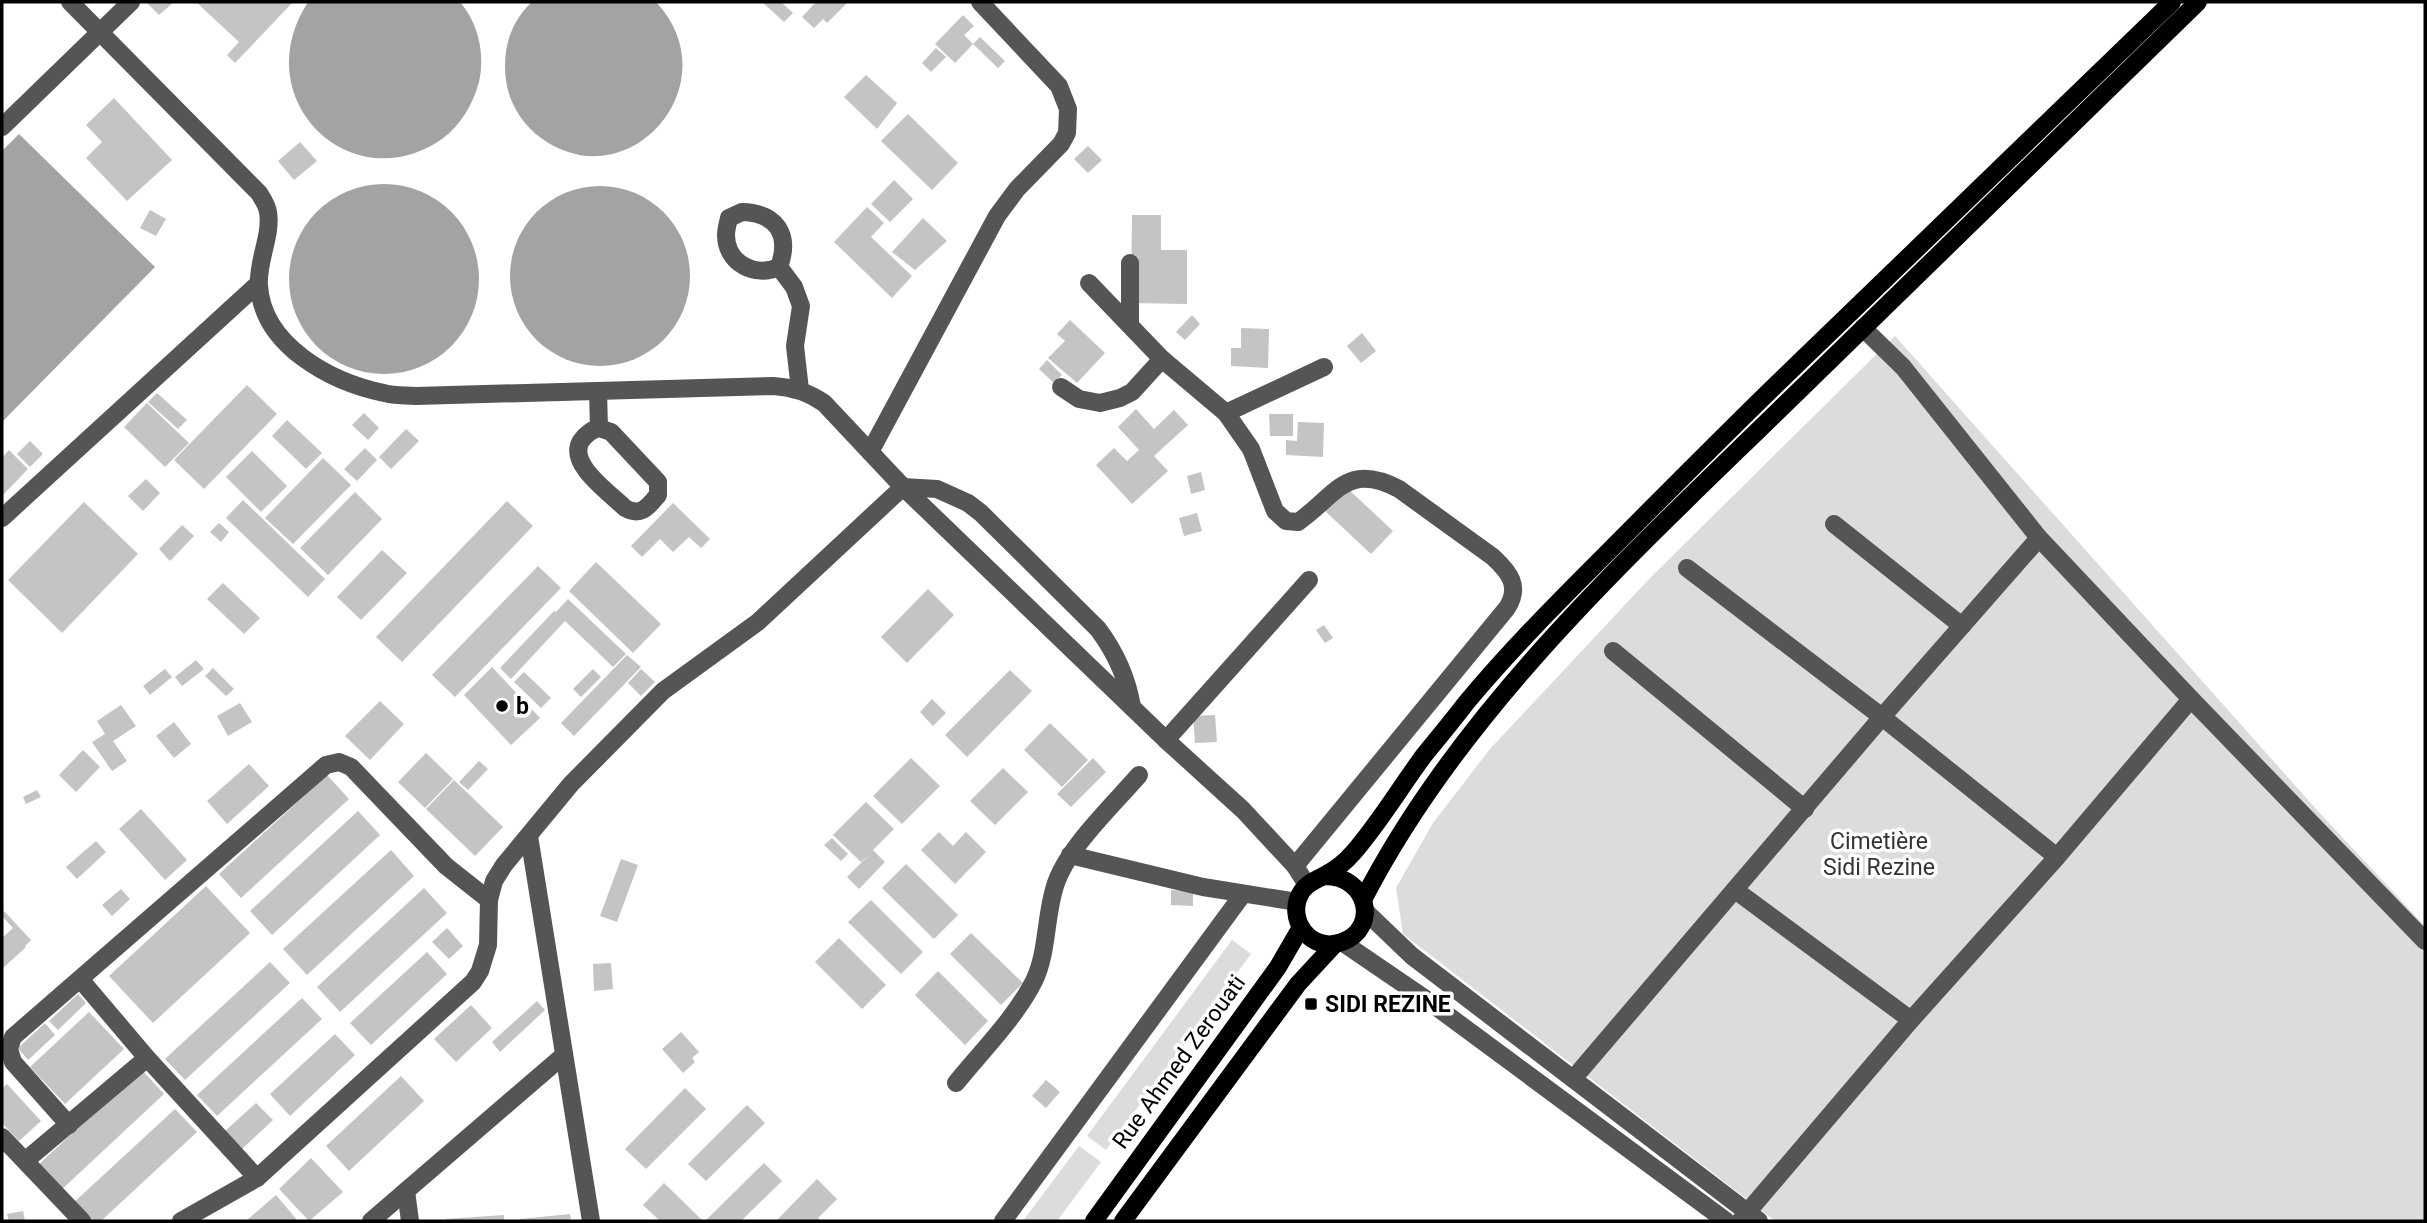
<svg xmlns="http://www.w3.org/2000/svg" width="2427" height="1223" viewBox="0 0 2427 1223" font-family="Roboto,sans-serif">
<rect width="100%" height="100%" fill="#fff"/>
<!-- green -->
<g fill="#dcdcdc">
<path d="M 1895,336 L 2317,810 L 2425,926 L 2425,1221 L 1775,1221 L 1403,934 L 1396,888 L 1433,823 L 1490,749 L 1649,579 Z"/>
<path d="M 1232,940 L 1251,954 L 1106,1150 L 1087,1136 Z"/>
<path d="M 1079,1146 L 1101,1162 L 1057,1221 L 1023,1221 Z"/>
</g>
<!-- water -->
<g fill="#a3a3a3">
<path d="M 308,2 L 460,2 C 479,24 485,55 479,82 C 473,104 461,125 442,139 C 351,202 245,99 308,2 Z"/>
<path d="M 532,2 L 656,2 C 732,83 629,202 541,138 C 522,124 509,103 506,80 C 502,51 510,22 532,2 Z"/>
<path d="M 19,134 L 155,267 L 2,422 L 2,151 Z"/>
<circle cx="384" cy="279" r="95"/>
<circle cx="600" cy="276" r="90"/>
</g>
<!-- building -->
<g fill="#c4c4c4">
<path d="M 151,2 L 174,2 L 159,15 L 148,4 Z"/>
<path d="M 196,2 L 293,2 L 235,63 L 227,55 L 239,42 Z"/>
<path d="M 762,2 L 781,2 L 793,13 L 784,22 Z"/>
<path d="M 816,2 L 848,2 L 827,23 L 823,19 L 814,28 L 802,17 Z"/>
<path d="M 963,15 L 974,26 L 964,35 L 973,44 L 980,37 L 1005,61 L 998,68 L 973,44 L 955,63 L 935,44 Z"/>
<path d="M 936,48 L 946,57 L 931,72 L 922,63 Z"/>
<path d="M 866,75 L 897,103 L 877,129 L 844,97 Z"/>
<path d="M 114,98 L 172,160 L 127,201 L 86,158 L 102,142 L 86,125 Z"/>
<path d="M 908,114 L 958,163 L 932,190 L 881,141 Z"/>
<path d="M 300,142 L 317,161 L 294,180 L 278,161 Z"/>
<path d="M 1088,146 L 1102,160 L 1088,173 L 1074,159 Z"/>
<path d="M 894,180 L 913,199 L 890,222 L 871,204 Z"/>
<path d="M 867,207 L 884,223 L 871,237 L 912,276 L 892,298 L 834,242 Z"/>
<path d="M 150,210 L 166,219 L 156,236 L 140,228 Z"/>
<path d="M 1132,215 L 1161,215 L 1161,250 L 1187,250 L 1187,304 L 1131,303 Z"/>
<path d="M 923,218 L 947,241 L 915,270 L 892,252 Z"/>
<path d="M 1192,315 L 1200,324 L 1185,340 L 1176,332 Z"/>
<path d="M 1070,320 L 1105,353 L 1077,383 L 1048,358 L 1065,341 L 1057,334 Z"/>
<path d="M 1241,328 L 1269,329 L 1268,368 L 1231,366 L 1231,348 L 1241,348 Z"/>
<path d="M 1362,333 L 1376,351 L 1361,363 L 1347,346 Z"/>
<path d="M 1047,360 L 1062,375 L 1054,383 L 1039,369 Z"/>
<path d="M 247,385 L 277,414 L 204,489 L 174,460 Z"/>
<path d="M 157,393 L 187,420 L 178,429 L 148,402 Z"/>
<path d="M 147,403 L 189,443 L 165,467 L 124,427 Z"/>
<path d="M 1136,409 L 1154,429 L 1174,410 L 1188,425 L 1154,456 L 1168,471 L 1132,504 L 1096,465 L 1114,448 L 1127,461 L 1139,450 L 1118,427 Z"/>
<path d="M 364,413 L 379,428 L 368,440 L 352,425 Z"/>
<path d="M 1269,414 L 1293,414 L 1293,436 L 1270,436 Z"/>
<path d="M 287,420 L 322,453 L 306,469 L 272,436 Z"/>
<path d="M 1298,422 L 1324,423 L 1323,457 L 1286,455 L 1286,440 L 1297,441 Z"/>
<path d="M 406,429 L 419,441 L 391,469 L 379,457 Z"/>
<path d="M 30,441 L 43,454 L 30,467 L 17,454 Z"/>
<path d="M 365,448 L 377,460 L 357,481 L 344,469 Z"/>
<path d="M 9,450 L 28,469 L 2,496 L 2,458 Z"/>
<path d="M 252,451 L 287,486 L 261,512 L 226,477 Z"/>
<path d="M 323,458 L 351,485 L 293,544 L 265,518 Z"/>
<path d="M 1201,472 L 1205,490 L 1191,494 L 1187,476 Z"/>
<path d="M 146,479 L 160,493 L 143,511 L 128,496 Z"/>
<path d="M 1346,487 L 1393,531 L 1371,554 L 1324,510 Z"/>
<path d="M 355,492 L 382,519 L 328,575 L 300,548 Z"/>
<path d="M 243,500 L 325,579 L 308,597 L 226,518 Z"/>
<path d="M 507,501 L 533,526 L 402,662 L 376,637 Z"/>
<path d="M 84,502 L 138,554 L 62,633 L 8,580 Z"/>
<path d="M 673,503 L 710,539 L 701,548 L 689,537 L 673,552 L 660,539 L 642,557 L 631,546 Z"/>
<path d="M 1197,513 L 1202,531 L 1184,536 L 1179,518 Z"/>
<path d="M 219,523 L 229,532 L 221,542 L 210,532 Z"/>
<path d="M 182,525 L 194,536 L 170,561 L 159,549 Z"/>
<path d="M 382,550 L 407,573 L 361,620 L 337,597 Z"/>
<path d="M 596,562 L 661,624 L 633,653 L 569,591 Z"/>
<path d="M 538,566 L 561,588 L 455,697 L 432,675 Z"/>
<path d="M 223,583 L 260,618 L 244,634 L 207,599 Z"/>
<path d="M 928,589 L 954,615 L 907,663 L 881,637 Z"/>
<path d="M 568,599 L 626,654 L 613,667 L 565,621 L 511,679 L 500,668 L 554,611 L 556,612 Z"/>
<path d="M 1324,625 L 1333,638 L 1325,643 L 1316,630 Z"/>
<path d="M 627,655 L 641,667 L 574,736 L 561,723 Z"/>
<path d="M 196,660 L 204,669 L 182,686 L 175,677 Z"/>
<path d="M 492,667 L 540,718 L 511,745 L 464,695 Z"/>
<path d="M 213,668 L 234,689 L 226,696 L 205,676 Z"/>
<path d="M 165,669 L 172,677 L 150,695 L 143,686 Z"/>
<path d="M 593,669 L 601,677 L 581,697 L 573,689 Z"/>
<path d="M 641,669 L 655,682 L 641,696 L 628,683 Z"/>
<path d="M 1010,670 L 1032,691 L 967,757 L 945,735 Z"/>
<path d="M 524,672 L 551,698 L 541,708 L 514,682 Z"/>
<path d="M 932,699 L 946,713 L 933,726 L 920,712 Z"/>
<path d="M 380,701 L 404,724 L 370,760 L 345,736 Z"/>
<path d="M 240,703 L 252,722 L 228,736 L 217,716 Z"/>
<path d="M 121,705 L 136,726 L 113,741 L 127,761 L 112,771 L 92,742 L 105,734 L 97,721 Z"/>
<path d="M 1215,715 L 1217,742 L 1195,743 L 1193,716 Z"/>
<path d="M 174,722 L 191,744 L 174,758 L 156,736 Z"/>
<path d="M 1050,723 L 1088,760 L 1062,787 L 1024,750 Z"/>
<path d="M 83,750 L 100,767 L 76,792 L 59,775 Z"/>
<path d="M 426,753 L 453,779 L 425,808 L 398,782 Z"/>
<path d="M 911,758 L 940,786 L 902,824 L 873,796 Z"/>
<path d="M 1093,758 L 1106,772 L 1071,807 L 1057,794 Z"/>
<path d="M 479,761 L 488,769 L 468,790 L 459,782 Z"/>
<path d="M 249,764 L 269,786 L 227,824 L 207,801 Z"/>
<path d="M 1003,768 L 1028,792 L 995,825 L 970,801 Z"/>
<path d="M 327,775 L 349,799 L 241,898 L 219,874 Z"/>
<path d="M 454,780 L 503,827 L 475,856 L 426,809 Z"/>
<path d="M 37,790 L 41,797 L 26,804 L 23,797 Z"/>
<path d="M 866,802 L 894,829 L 873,850 L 885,862 L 859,889 L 847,877 L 869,855 L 861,862 L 833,835 Z"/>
<path d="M 141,809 L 187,860 L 165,880 L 119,829 Z"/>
<path d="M 358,811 L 380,835 L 272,935 L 250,911 Z"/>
<path d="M 939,832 L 953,846 L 966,832 L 986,852 L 955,884 L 921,850 Z"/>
<path d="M 832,838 L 848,854 L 841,861 L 824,845 Z"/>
<path d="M 96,841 L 106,852 L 77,879 L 66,867 Z"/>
<path d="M 391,850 L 414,876 L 307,975 L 283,949 Z"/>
<path d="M 621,859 L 638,865 L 617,922 L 600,916 Z"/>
<path d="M 906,864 L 958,915 L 934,939 L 882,888 Z"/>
<path d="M 206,886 L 250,933 L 153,1023 L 109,976 Z"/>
<path d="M 424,888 L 447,913 L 340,1012 L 317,987 Z"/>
<path d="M 121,889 L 130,899 L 112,916 L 102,905 Z"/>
<path d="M 1171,890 L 1193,891 L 1193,906 L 1171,905 Z"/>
<path d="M 871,900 L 923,952 L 901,974 L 848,922 Z"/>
<path d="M 4,911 L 31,940 L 25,946 L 26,947 L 2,969 L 2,938 L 13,928 L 2,916 Z"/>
<path d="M 447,928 L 463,946 L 449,959 L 432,942 Z"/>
<path d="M 971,933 L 1023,983 L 1001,1005 L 950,954 Z"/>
<path d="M 839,938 L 886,985 L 862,1009 L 815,962 Z"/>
<path d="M 427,952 L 447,974 L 371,1045 L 350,1023 Z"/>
<path d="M 270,962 L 290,983 L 185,1080 L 165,1059 Z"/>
<path d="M 611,963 L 613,989 L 594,991 L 593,964 Z"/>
<path d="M 938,971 L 988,1021 L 965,1045 L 915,995 Z"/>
<path d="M 78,994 L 86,1003 L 58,1030 L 49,1021 Z"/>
<path d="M 302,998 L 322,1019 L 217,1116 L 197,1095 Z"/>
<path d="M 537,1001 L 545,1010 L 500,1052 L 492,1042 Z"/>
<path d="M 471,1005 L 492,1028 L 456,1062 L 434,1039 Z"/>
<path d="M 89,1012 L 124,1049 L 65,1104 L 30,1067 Z"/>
<path d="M 45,1023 L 55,1035 L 28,1060 L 18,1048 Z"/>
<path d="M 681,1032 L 699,1052 L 692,1058 L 695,1062 L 683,1073 L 662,1049 Z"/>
<path d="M 335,1034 L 355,1055 L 290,1116 L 270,1094 Z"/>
<path d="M 141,1069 L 164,1094 L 59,1192 L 36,1167 Z"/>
<path d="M 401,1076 L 424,1101 L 349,1171 L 326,1146 Z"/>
<path d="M 1046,1080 L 1060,1092 L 1046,1108 L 1032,1096 Z"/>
<path d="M 7,1084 L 41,1121 L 19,1141 L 2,1123 L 2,1089 Z"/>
<path d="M 685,1088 L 706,1109 L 646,1169 L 625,1149 Z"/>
<path d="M 256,1103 L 273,1120 L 242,1149 L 225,1131 Z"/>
<path d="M 747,1105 L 765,1123 L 706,1181 L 688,1164 Z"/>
<path d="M 175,1109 L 197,1132 L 101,1221 L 86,1221 L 71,1205 Z"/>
<path d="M 311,1158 L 343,1192 L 309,1221 L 279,1189 Z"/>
<path d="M 764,1163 L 782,1181 L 741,1221 L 705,1221 Z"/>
<path d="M 817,1179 L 837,1199 L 818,1218 L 821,1221 L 776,1221 Z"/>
<path d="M 664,1183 L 703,1221 L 660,1221 L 643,1205 Z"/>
<path d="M 276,1195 L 298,1221 L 246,1221 Z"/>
<path d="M 23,1211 L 25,1221 L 9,1221 L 7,1214 Z"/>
<path d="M 570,1214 L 571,1221 L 521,1221 L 520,1219 Z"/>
<path d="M 504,1215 L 504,1221 L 446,1221 L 446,1219 Z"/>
</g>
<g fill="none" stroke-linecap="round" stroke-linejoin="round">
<!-- minor -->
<g stroke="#555" stroke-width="18">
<path d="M 70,2 L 259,193 C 262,198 267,205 268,212 C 272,236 257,261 259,286 C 263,346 331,382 384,393 C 394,396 405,395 416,396 L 773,386 C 793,387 808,392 824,403 L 903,487 L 1166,740 L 1243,810 L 1295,866 L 1307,885"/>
<path d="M 2,127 L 131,2"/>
<path d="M 742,212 C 776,213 791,234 779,267 C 755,278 726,263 726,235 C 726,229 728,223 729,218 Z"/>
<path d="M 1130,263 L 1130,325"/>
<path d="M 779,267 L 794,287 L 801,306 L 795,346 L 800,390"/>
<path d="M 1089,283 L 1162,359 L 1226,413 L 1251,449 L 1275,511 L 1286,521 L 1298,522 C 1336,496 1346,461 1399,489 L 1493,557 C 1509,572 1521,586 1507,608 L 1295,866"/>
<path d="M 1863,328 L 1903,367 L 2039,538 L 2191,699 L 2425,941"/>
<path d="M 1061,387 L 1079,399 L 1100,403 L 1120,398 L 1132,392 L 1162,359"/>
<path d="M 598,391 L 599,428"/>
<path d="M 1226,413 L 1324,367"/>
<path d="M 599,428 L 611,432 L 658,482 L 658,495 C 648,507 641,517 625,508 C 610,493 567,464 581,441 C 586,434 591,430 599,428 Z"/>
<path d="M 870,452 L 997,216 L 1017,189 L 1061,144 L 1067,133 L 1068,109 L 1059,86 L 980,2"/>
<path d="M 2,518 L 258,284"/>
<path d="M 1834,524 L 1962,626"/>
<path d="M 1687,568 L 1882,717 L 2057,857"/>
<path d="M 1613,651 L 1805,809"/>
<path d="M 1166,740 L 1309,580"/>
<path d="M 529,836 L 591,1221"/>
<path d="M 1070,855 L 1203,887 L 1297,902"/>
<path d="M 1735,890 L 1911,1020"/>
<path d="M 1365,911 L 1412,956 L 1759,1221"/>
<path d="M 1342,942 L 1427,1000 L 1726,1221"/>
<path d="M 80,979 L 147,1058 L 257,1178"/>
<path d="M 1573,1079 L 1882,717 L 2039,538"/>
<path d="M 956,1083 C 981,1052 1016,1017 1034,981 C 1048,952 1045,917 1055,886 C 1066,849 1113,805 1139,775"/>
<path d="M 69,1125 L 13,1062 L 9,1049 L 13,1037 L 326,765 L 339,762 L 351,767 L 446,866 L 489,900"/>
<path d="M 2,1137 L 82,1221"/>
<path d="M 25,1161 L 147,1058"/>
<path d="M 406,1191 L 410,1221"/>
<path d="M 181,1221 L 257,1178 L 473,982 L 480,971 L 488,945 L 489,900 L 494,881 L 504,865 L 571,784 L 663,691 L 758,622 L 903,487 L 937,489 L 968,503 L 981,513 L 1098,629 C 1116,653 1127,677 1132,707"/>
<path d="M 371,1221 L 564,1055"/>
<path d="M 1003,1221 L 1243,894"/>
<path d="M 1740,1221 L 1911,1020 L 2057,857 L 2191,699"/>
</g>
<!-- major -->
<g stroke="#000" stroke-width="18">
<path d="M 1325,876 C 1368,876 1380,928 1342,942 C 1311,954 1284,918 1302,891 C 1308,882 1317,880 1325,875 C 1335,870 1346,861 1353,853 C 1380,822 1401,786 1425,754 C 1439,737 1453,720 1466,703 C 1511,649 1560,600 1609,551 C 1667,493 1724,435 1783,378 C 1913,253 2043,128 2172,2"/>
<path d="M 1363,900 C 1459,713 1624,561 1773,416 C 1914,278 2056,140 2198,2"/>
<path d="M 1094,1221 L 1278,967 L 1300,929"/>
<path d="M 1123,1221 L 1298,984 L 1335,944"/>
</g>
</g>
<!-- markers -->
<g fill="#000" stroke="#fff" stroke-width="2.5">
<circle cx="502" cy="706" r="7"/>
<rect x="1304" y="997" width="14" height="14" rx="3.5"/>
</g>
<g text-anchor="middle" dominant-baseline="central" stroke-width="7" stroke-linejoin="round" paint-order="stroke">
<!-- poi labels -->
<g font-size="23" font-weight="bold" fill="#000" stroke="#fff" text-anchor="start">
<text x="516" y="706">b</text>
<text x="1325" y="1004">SIDI REZINE</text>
</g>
<!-- park labels -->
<g font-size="23" fill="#333" stroke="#fff">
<text x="1879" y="841">Cimetière<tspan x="1879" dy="26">Sidi Rezine</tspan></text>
</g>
<!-- street labels -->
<g font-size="23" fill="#000" stroke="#fff">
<text transform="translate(1179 1062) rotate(-54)">Rue Ahmed Zerouati</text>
</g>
</g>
<!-- border -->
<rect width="2427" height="1223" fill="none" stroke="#000000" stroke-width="7"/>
</svg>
